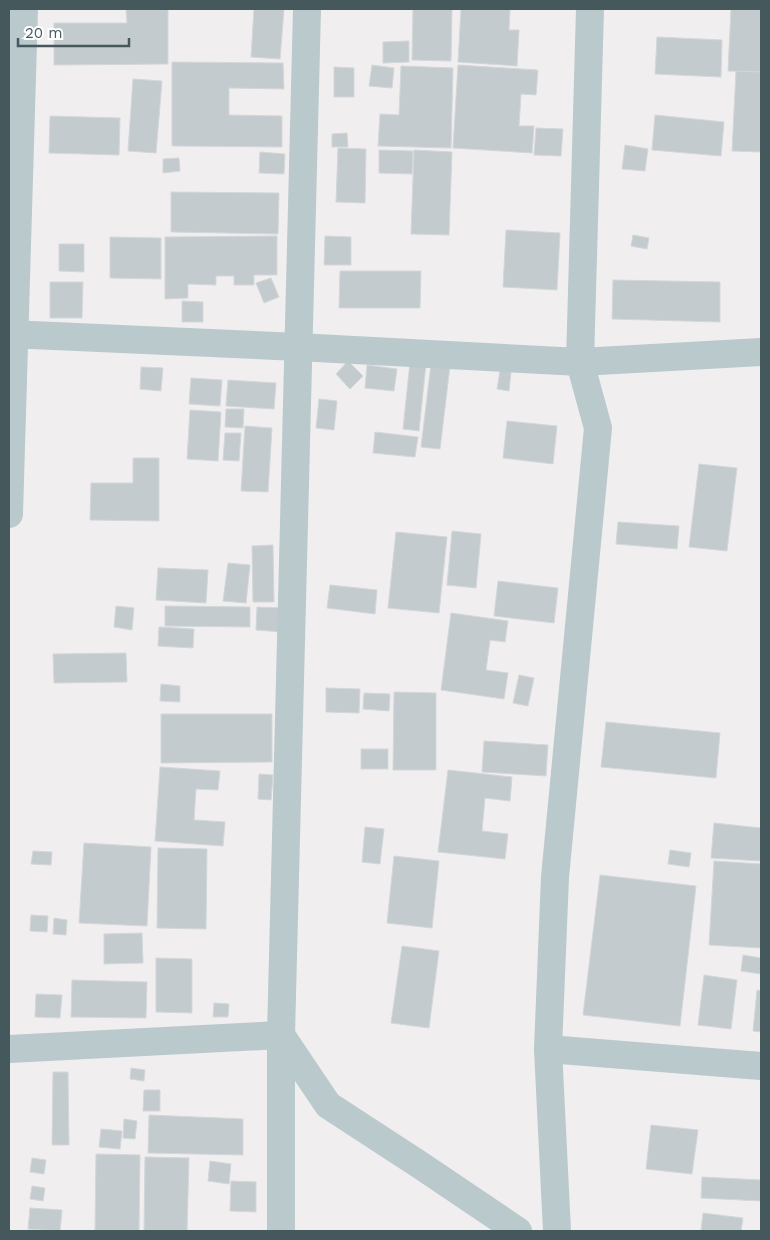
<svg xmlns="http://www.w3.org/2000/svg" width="770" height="1240" viewBox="0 0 770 1240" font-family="'Work Sans',sans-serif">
<rect width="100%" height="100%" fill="#f1eeef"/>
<!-- building -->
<g fill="#c4cbce" stroke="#d2d7da">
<path d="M 126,9 L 168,9 L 168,64 L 54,65 L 54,23 L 127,23 Z"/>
<path d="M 254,9 L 284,9 L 280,59 L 251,57 Z"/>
<path d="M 413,9 L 452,9 L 451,61 L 412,60 Z"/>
<path d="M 461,9 L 510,9 L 509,30 L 519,30 L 517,66 L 458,62 Z"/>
<path d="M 731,9 L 761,9 L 761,72 L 728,71 Z"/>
<path d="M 657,37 L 722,40 L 721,77 L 655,74 Z"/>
<path d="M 409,41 L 409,62 L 383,63 L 383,42 Z"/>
<path d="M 172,62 L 283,63 L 284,89 L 229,88 L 229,115 L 282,116 L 282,147 L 172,146 Z"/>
<path d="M 372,65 L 394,68 L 392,88 L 369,86 Z"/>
<path d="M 458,65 L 538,70 L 536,95 L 521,94 L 519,126 L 534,126 L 532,153 L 453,148 Z"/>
<path d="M 401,66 L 453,68 L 451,148 L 378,146 L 380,114 L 399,115 Z"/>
<path d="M 334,67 L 354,68 L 354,97 L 334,97 Z"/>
<path d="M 736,71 L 761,72 L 761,152 L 732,151 Z"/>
<path d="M 133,79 L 162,81 L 156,153 L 128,151 Z"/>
<path d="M 655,115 L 724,122 L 721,156 L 652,150 Z"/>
<path d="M 50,116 L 120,118 L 119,155 L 49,153 Z"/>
<path d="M 536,128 L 563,129 L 561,156 L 534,155 Z"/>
<path d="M 347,133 L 348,147 L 332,147 L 332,134 Z"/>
<path d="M 625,145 L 648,149 L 645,171 L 622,169 Z"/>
<path d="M 338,148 L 366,149 L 365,203 L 336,202 Z"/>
<path d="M 379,150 L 413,151 L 412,174 L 379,173 Z"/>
<path d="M 414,150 L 452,152 L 449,235 L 411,234 Z"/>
<path d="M 260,152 L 285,154 L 284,174 L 259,173 Z"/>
<path d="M 179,158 L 180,171 L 163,173 L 163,159 Z"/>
<path d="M 171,192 L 279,193 L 278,234 L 171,232 Z"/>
<path d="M 506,230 L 560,233 L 557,290 L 503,287 Z"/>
<path d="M 633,235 L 649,238 L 647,249 L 631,246 Z"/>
<path d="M 277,236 L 277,275 L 254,275 L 254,285 L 234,285 L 234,276 L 216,276 L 216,285 L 188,284 L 188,298 L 165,299 L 165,237 Z"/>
<path d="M 325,236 L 351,237 L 351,265 L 324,265 Z"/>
<path d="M 110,237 L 161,238 L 161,279 L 110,278 Z"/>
<path d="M 59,244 L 84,244 L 84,272 L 59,271 Z"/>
<path d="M 340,271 L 421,271 L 420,308 L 339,308 Z"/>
<path d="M 271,278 L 279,297 L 264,303 L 256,283 Z"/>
<path d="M 613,280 L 720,282 L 720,322 L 612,319 Z"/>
<path d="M 50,282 L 83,282 L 82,318 L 50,318 Z"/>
<path d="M 182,301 L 203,302 L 203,322 L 182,322 Z"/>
<path d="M 348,361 L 363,376 L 350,389 L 336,374 Z"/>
<path d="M 410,362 L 426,364 L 419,431 L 403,429 Z"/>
<path d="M 431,364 L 450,366 L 440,449 L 421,447 Z"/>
<path d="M 367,365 L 397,369 L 394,391 L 365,388 Z"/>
<path d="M 141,367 L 163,368 L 161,391 L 140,389 Z"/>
<path d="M 500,371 L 511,372 L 509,391 L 497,389 Z"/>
<path d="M 191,378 L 222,380 L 220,406 L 189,404 Z"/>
<path d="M 228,380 L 276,383 L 274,409 L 226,406 Z"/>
<path d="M 319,399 L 337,401 L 334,430 L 316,428 Z"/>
<path d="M 226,409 L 244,409 L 243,428 L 225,427 Z"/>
<path d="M 190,410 L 221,412 L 218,461 L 187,459 Z"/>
<path d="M 507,421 L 557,426 L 553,464 L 503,458 Z"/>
<path d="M 245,426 L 272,428 L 268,492 L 241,491 Z"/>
<path d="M 375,432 L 418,437 L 415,457 L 373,453 Z"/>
<path d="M 225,433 L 241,433 L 239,461 L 223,460 Z"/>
<path d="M 133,458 L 159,458 L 159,521 L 90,520 L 91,483 L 133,483 Z"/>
<path d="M 699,464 L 737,468 L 727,551 L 689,547 Z"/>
<path d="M 618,522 L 679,526 L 677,549 L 616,544 Z"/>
<path d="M 452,531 L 481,534 L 476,588 L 447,585 Z"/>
<path d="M 396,532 L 447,537 L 439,613 L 388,608 Z"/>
<path d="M 273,545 L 274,602 L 253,602 L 252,546 Z"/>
<path d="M 228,563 L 250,565 L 246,603 L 223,601 Z"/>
<path d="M 158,568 L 208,570 L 206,603 L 156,600 Z"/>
<path d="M 498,581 L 558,588 L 554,623 L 494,616 Z"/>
<path d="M 330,585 L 377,590 L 375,614 L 327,608 Z"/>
<path d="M 116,606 L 134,608 L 132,630 L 114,627 Z"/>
<path d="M 165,606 L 250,607 L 250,627 L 165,626 Z"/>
<path d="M 257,607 L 283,608 L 282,632 L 256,630 Z"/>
<path d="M 451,613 L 508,621 L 505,642 L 490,640 L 486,670 L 508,673 L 504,699 L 441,690 Z"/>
<path d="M 159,627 L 194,629 L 193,648 L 158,646 Z"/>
<path d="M 126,653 L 127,682 L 54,683 L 53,654 Z"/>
<path d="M 519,675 L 534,678 L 528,706 L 513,703 Z"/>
<path d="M 161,684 L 180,686 L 180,702 L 160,701 Z"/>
<path d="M 326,688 L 360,689 L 359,713 L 326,712 Z"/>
<path d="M 394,692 L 436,693 L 436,770 L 393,770 Z"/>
<path d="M 364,693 L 390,694 L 389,711 L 363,709 Z"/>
<path d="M 161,714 L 272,714 L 272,762 L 161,763 Z"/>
<path d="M 606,722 L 720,733 L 716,778 L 601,767 Z"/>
<path d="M 484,741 L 548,745 L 546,776 L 482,772 Z"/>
<rect x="361" y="749" width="27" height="20"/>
<path d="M 160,767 L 220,771 L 218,790 L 196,789 L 194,820 L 225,822 L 223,846 L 155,841 Z"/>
<path d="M 448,770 L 512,777 L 510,801 L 485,798 L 482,831 L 508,834 L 505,859 L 438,852 Z"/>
<path d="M 259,774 L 273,775 L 271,800 L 258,799 Z"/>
<path d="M 714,823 L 761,828 L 761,861 L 711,858 Z"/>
<path d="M 365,827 L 384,829 L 380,864 L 362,862 Z"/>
<path d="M 84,843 L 151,847 L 147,926 L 79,923 Z"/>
<path d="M 158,848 L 207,849 L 206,929 L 157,928 Z"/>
<path d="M 670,850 L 691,853 L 689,867 L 668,864 Z"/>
<path d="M 33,851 L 52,852 L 51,865 L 31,864 Z"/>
<path d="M 394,856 L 439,861 L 432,928 L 387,923 Z"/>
<path d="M 714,861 L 761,864 L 761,948 L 709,945 Z"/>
<path d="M 600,875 L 696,886 L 680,1026 L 583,1015 Z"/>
<path d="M 31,915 L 48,916 L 47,932 L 30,931 Z"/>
<path d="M 54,918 L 67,920 L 66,935 L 53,934 Z"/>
<path d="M 142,933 L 143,963 L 104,964 L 104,934 Z"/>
<path d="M 402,946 L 439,951 L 429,1028 L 391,1023 Z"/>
<path d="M 743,955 L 761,958 L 761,974 L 741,971 Z"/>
<path d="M 156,958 L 192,959 L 192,1013 L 156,1012 Z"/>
<path d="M 704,975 L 737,980 L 731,1029 L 698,1025 Z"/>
<path d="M 72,980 L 147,982 L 146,1018 L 71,1017 Z"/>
<path d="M 757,990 L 761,991 L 761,1032 L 753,1031 Z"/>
<path d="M 36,994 L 62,995 L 60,1018 L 35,1017 Z"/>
<path d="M 214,1003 L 229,1004 L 228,1017 L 213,1017 Z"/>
<path d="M 131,1068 L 145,1070 L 144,1081 L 130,1079 Z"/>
<path d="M 53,1072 L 68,1072 L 69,1145 L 52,1145 Z"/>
<path d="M 144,1090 L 160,1090 L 160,1111 L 143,1111 Z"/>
<path d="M 149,1115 L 243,1119 L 243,1155 L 148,1153 Z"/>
<path d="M 124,1119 L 137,1121 L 135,1139 L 123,1138 Z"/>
<path d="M 651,1125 L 698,1130 L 692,1174 L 646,1169 Z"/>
<path d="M 101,1129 L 122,1131 L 120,1149 L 99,1147 Z"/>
<path d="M 96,1154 L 140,1155 L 139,1231 L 95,1231 Z"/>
<path d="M 145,1157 L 189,1158 L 187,1231 L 144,1231 Z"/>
<path d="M 32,1158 L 46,1160 L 44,1174 L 30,1172 Z"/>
<path d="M 210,1161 L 231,1164 L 229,1184 L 208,1181 Z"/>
<path d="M 702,1177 L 761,1180 L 761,1201 L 701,1198 Z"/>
<path d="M 231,1181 L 256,1182 L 256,1212 L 230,1211 Z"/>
<path d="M 32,1186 L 45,1188 L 43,1201 L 30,1199 Z"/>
<path d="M 30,1208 L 62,1210 L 60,1231 L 28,1229 Z"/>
<path d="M 703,1213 L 743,1218 L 741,1231 L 701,1231 Z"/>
</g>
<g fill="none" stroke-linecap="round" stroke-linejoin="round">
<!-- minor -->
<g stroke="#b9c9cc" stroke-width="28">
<path d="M 9,334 L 298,347 L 580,362 L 761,352"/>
<path d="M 9,514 L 24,9"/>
<path d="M 9,1049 L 281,1035 L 328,1105 L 420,1165 L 518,1231"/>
<path d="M 548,1049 L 761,1066"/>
<path d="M 281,1231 L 281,1035 L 307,9"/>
<path d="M 557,1231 L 548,1049 L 555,877 L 598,428 L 580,362 L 590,9"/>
</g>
</g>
<!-- border -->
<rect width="770" height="1240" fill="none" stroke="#45595c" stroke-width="20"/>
<!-- scale -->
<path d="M18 38v8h111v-8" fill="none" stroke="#45595c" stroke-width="2.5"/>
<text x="25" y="38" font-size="15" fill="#45595c" stroke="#ffffff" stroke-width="4" paint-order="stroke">20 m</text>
</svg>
